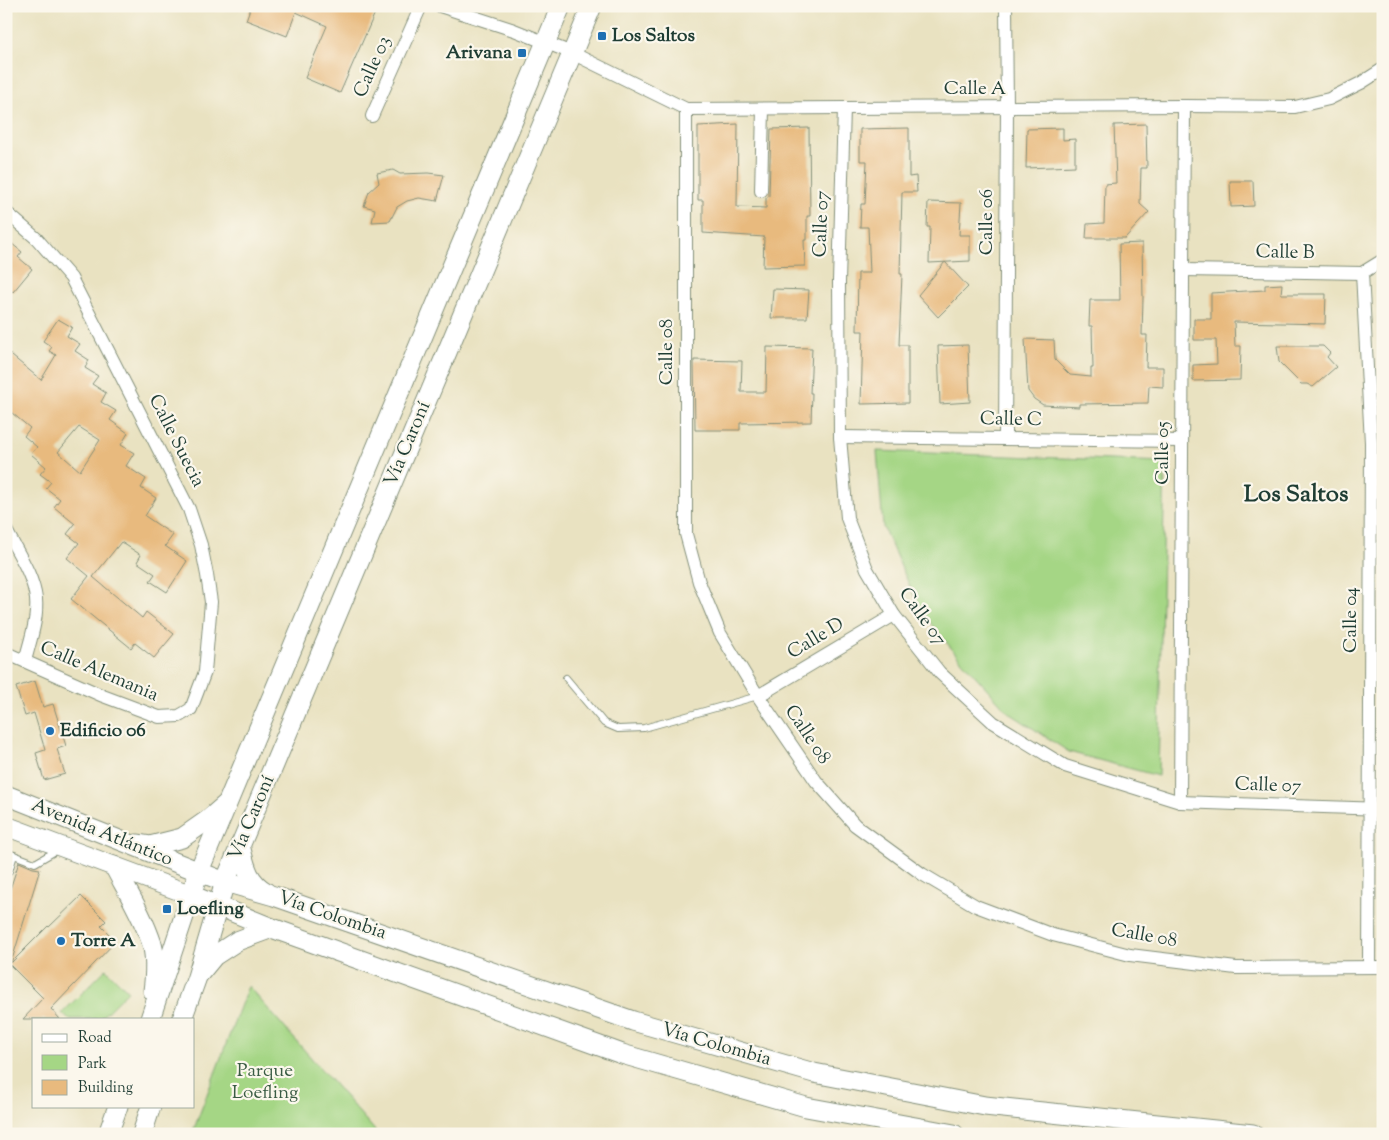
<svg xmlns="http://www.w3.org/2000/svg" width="1389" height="1140" viewBox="0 0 1389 1140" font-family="'Sorts Mill Goudy',serif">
<rect width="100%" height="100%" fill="#fbf7ec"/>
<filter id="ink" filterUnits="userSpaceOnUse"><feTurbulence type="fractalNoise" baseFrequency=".02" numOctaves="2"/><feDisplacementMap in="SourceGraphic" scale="10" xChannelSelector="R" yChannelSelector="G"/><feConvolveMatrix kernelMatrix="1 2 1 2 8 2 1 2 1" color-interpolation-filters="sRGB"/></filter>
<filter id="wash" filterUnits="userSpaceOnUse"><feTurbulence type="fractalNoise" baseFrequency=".0096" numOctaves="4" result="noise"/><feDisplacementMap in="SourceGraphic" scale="20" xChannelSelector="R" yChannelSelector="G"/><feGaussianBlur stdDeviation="1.12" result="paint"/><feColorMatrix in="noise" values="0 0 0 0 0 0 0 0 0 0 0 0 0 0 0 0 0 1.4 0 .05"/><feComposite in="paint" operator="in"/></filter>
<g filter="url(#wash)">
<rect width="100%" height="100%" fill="#e9e2c1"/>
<!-- green -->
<g fill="#a5d685" stroke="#628a5c">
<path d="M 877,451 L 1165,462 L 1158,776 L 1069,752 L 1008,712 L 962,661 L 922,613 L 883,527 Z"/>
<path d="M 106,969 L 128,991 L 100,1019 L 68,1019 L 62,1013 Z"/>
<path d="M 248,986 L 378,1134 L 192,1134 Z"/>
</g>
<g id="blocks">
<!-- building -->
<g fill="#e8ba7e" fill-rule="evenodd">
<path d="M 251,6 L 378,6 L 340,93 L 305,78 L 327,26 L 296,12 L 287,36 L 246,20 Z"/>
<path d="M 738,124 L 737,207 L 766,208 L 766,198 L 769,196 L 771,129 L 809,128 L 810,216 L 807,216 L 807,240 L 804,240 L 805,266 L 763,267 L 764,237 L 703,233 L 703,200 L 698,200 L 698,126 Z"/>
<path d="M 1146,124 L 1147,168 L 1141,168 L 1140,204 L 1149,212 L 1125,238 L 1086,238 L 1087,224 L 1104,223 L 1105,184 L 1116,183 L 1114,125 Z"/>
<path d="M 909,128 L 909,177 L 916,176 L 917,192 L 902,192 L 900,274 L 902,274 L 899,345 L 908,345 L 908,403 L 861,404 L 863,331 L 857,331 L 858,273 L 870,273 L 868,227 L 860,227 L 861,204 L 865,204 L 867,161 L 860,161 L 860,129 Z"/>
<path d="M 1063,128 L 1063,140 L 1075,139 L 1075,166 L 1026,168 L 1027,129 Z"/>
<path d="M 393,170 L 400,174 L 428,173 L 444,175 L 437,201 L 419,198 L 407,201 L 397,207 L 390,221 L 372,222 L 375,209 L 364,206 L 369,192 L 379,183 L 377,173 Z"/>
<path d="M 1230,181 L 1253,181 L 1254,206 L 1231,207 Z"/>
<path d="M 928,202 L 961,203 L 959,235 L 970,235 L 970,261 L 929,263 L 930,227 L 927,227 Z"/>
<path d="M 6,239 L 22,252 L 18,257 L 32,269 L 13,292 L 6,286 Z"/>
<path d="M 1142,243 L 1143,298 L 1142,335 L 1147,335 L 1146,367 L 1163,367 L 1163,387 L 1149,386 L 1148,403 L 1079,404 L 1079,407 L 1043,405 L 1034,399 L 1028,391 L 1025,339 L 1054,340 L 1055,360 L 1070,375 L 1091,377 L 1091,368 L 1093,368 L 1092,326 L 1089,326 L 1090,300 L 1120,300 L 1119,244 Z"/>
<path d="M 945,262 L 968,287 L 938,317 L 918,295 Z"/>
<path d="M 1282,284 L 1281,294 L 1326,294 L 1325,324 L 1234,322 L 1235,346 L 1241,346 L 1240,380 L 1193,381 L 1193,365 L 1217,364 L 1216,340 L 1194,340 L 1194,319 L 1211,319 L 1211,293 L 1265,290 L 1265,285 Z"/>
<path d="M 773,289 L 809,290 L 807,318 L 771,318 Z"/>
<path d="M 58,319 L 72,327 L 67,336 L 80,344 L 75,351 L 89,360 L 85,368 L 98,376 L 92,384 L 106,393 L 101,402 L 116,411 L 110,420 L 128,433 L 121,445 L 134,453 L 126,466 L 146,479 L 141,488 L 156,498 L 145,516 L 173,535 L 165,546 L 187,561 L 167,592 L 150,581 L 155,574 L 137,562 L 141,555 L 121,542 L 93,577 L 142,618 L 146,612 L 174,634 L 154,658 L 135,643 L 131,648 L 71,599 L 89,576 L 67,558 L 79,543 L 67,534 L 75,524 L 54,507 L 60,499 L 46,488 L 51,482 L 40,474 L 46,467 L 31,454 L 37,447 L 24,436 L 30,428 L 6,408 L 6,351 L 41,380 L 56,355 L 49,351 L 52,347 L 43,341 ZM 79,427 L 100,440 L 80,471 L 58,452 Z"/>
<path d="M 968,345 L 970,402 L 940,404 L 938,346 Z"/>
<path d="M 1277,346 L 1323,346 L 1330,353 L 1327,357 L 1336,367 L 1313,387 L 1307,384 L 1301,384 L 1279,362 Z"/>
<path d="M 767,347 L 812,348 L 810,393 L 812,393 L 811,422 L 740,423 L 740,430 L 695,430 L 694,360 L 742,361 L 741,392 L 766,392 Z"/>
<path d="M 35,681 L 43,707 L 53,704 L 66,746 L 57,749 L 65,774 L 44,780 L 36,753 L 45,750 L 34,713 L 25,716 L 16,687 Z"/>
<path d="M 19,862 L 33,868 L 40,869 L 11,963 L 48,926 L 49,927 L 81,896 L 106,921 L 101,926 L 116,941 L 51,1009 L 60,1019 L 23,1019 L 43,998 L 10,965 L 9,968 L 6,967 L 6,901 Z"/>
</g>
</g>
</g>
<g filter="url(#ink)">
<use href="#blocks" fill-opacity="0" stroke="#84907a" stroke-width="1"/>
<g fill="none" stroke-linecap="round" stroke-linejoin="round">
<defs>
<g id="lane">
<path d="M 566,678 L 604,723 L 618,729 L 644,728 L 758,696"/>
<path d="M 6,852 L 35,863 L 59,849"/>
<path d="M 9,871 L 14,855"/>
</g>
<g id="street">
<path d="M 440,6 L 514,30 L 572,53 L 686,109 L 1184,106 L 1295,107 L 1329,99 L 1361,83 L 1383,69"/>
<path d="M 844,108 L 839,282 L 840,437 L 847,518 L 867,569 L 894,615 L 940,673 L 993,722 L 1065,766 L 1180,802 L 1383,809"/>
<path d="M 686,109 L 686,534 L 699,582 L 720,633 L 758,696 L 816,781 L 855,825 L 922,874 L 976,906 L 1053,935 L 1130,955 L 1236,968 L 1383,967"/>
<path d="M 372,116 L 421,6"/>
<path d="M 761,191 L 763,109"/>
<path d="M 6,212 L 37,239 L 71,278 L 189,509 L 201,545 L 207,575 L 211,602 L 205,672 L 191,709 L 179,716 L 159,717 L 103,696 L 6,653"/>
<path d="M 1183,270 L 1362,273 L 1383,260"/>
<path d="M 1362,273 L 1371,443 L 1369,967"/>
<path d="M 840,437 L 1182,441"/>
<path d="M 1005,439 L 1007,107 L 1006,6"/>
<path d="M 6,530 C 17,552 33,574 36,599 C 38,619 30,641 25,661"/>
<path d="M 758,696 L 894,615"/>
<path d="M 1180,802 L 1184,106"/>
</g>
<g id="secondary">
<path d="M 6,795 L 225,882 L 274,896 L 633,1021 L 814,1073 L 985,1106 L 1253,1134"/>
<path d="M 6,826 L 191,895 L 272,928 L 622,1054 L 806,1107 L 954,1134"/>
<path d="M 137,844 L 150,846 L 182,838 L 209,819 L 225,805"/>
<path d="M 240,845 C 245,865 247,881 266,892"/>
<path d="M 114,866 C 127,891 143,916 152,944 C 156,958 155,976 153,991"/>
<path d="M 200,973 L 214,956 L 237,941 L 272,928"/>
<path d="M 150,1019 L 199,871 L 561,6"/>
<path d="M 182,1019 L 197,977 L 225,882 L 592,6"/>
<path d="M 108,1134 L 118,1106"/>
<path d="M 142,1134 L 151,1106"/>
</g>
</defs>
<!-- lane casing -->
<use href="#lane" stroke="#84907a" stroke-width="8"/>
<!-- street casing -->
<use href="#street" stroke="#84907a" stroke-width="14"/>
<!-- secondary casing -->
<use href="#secondary" stroke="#84907a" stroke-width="21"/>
<!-- lane -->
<use href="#lane" stroke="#fff" stroke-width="6"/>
<!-- street -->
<use href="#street" stroke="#fff" stroke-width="12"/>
<!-- secondary -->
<use href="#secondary" stroke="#fff" stroke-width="19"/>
</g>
</g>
<!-- markers -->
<g fill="#1f6fb2" stroke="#fbf7ec" stroke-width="2">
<rect x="597" y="31" width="10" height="10" rx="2.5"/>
<rect x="517" y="48" width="10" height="10" rx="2.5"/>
<circle cx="50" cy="731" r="5"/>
<rect x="162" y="904" width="10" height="10" rx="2.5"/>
<circle cx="61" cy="941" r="5"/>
</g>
<g text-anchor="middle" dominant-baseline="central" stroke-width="4.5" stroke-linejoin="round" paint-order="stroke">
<!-- poi labels -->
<g font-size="19" font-weight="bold" fill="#1f3d34" stroke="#fbf7ec" text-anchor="start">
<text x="612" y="36">Los Saltos</text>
<text x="512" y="53" text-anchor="end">Arivana</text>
<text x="60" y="731">Edificio 06</text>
<text x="177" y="909">Loefling</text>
<text x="71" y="941">Torre A</text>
</g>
<!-- street labels -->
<g font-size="19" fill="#1f3d34" stroke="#fbf7ec">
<text transform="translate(373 67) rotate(-66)">Calle 03</text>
<text x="975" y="89">Calle A</text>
<text transform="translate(987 222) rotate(-90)">Calle 06</text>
<text transform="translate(822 224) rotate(-88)">Calle 07</text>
<text transform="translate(1285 253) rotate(1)">Calle B</text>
<text transform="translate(667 352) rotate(-90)">Calle 08</text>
<text transform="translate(1011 420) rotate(1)">Calle C</text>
<text transform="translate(176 441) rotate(63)">Calle Suecia</text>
<text transform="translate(408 444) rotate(-67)">Vía Caroní</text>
<text transform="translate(1163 453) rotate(-90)">Calle 05</text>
<text transform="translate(922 617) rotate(54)">Calle 07</text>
<text transform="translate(1351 620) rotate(-90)">Calle 04</text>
<text transform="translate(816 639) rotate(-31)">Calle D</text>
<text transform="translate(99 672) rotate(23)">Calle Alemania</text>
<text transform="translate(807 735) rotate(56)">Calle 08</text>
<text transform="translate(1268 786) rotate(2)">Calle 07</text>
<text transform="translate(252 818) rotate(-67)">Vía Caroní</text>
<text transform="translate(102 833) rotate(22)">Avenida Atlántico</text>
<text transform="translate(332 916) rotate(19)">Vía Colombia</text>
<text transform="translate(1144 936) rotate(10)">Calle 08</text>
<text transform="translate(716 1045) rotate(16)">Vía Colombia</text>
</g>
<!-- park labels -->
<g font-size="19" fill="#3a5c44" stroke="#fbf7ec">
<text x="265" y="1071">Parque<tspan x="265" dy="22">Loefling</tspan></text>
</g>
<!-- district labels -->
<g font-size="24" font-weight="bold" fill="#1f3d34" stroke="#fbf7ec">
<text x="1296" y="495">Los Saltos</text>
</g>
</g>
<!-- margin -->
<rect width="1389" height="1140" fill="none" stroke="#fbf7ec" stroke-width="25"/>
<!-- legend -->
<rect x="32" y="1018" width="162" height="90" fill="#fbf7ec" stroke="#a3ada2"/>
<rect x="42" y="1034" width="25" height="8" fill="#ffffff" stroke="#a3ada2"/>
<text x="78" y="1042" font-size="15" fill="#1f3d34">Road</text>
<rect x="42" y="1055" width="25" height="15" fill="#a5d685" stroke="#a3ada2"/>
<text x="78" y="1068" font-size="15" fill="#1f3d34">Park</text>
<rect x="42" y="1080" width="25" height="15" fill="#e8ba7e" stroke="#a3ada2"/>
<text x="78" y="1092" font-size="15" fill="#1f3d34">Building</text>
</svg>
